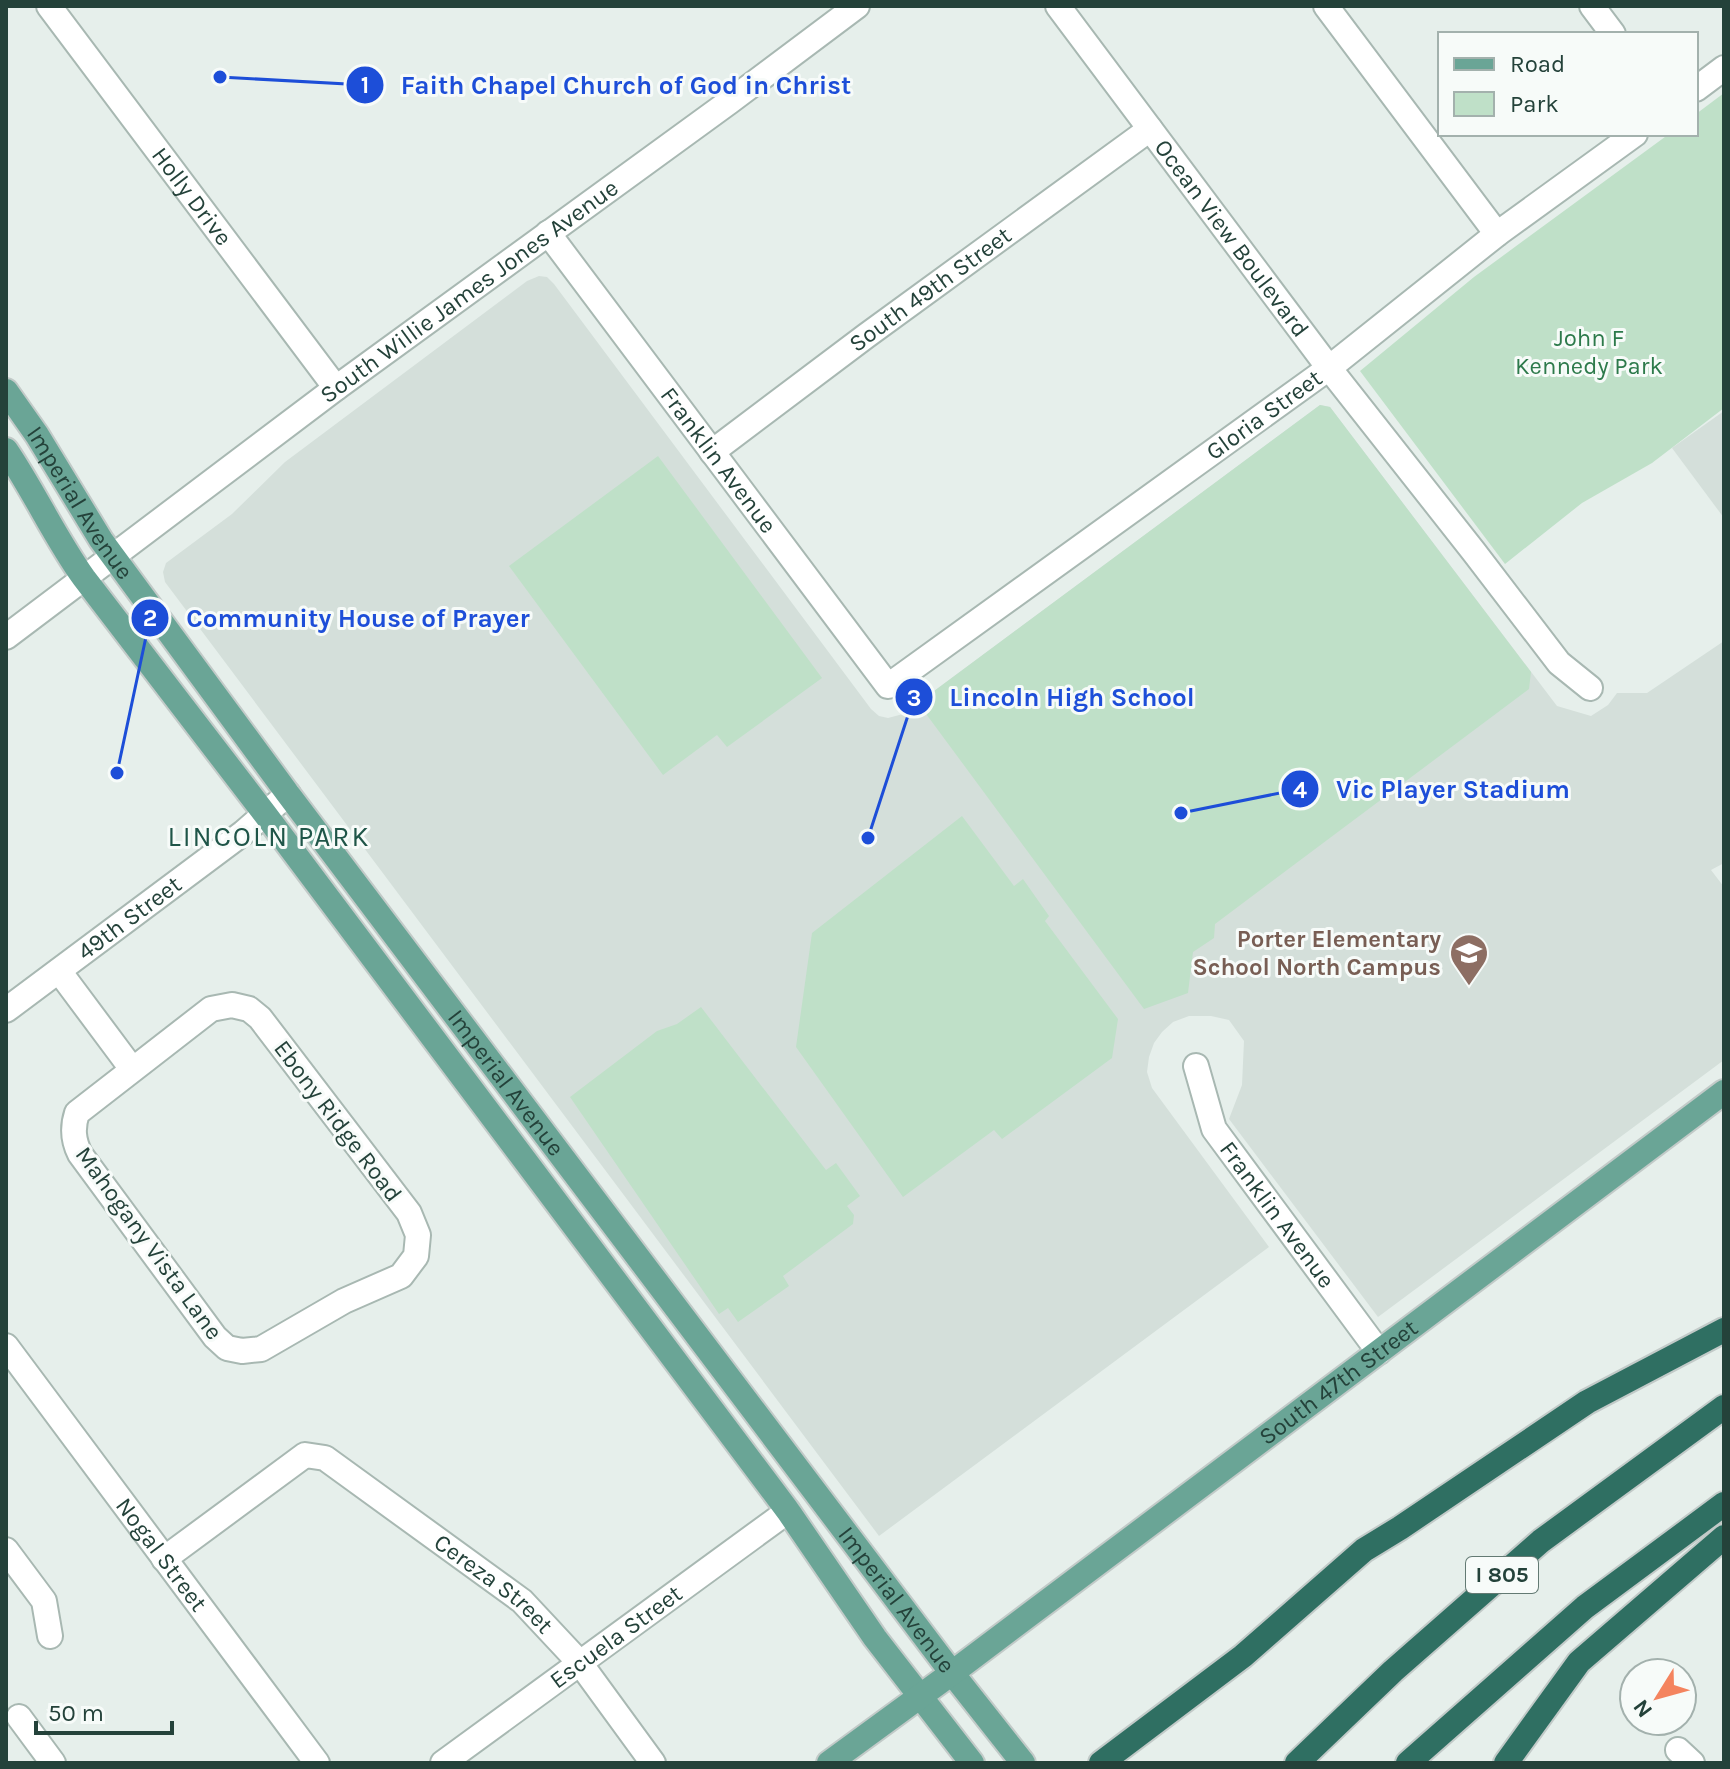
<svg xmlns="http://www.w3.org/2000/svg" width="1730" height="1769" viewBox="0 0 1730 1769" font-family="Karla,sans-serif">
<rect width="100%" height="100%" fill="#e6efeb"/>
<!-- built -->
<g fill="#d4dfda">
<path d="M 539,276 L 547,277 L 554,284 L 871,709 L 879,716 L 888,718 L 903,714 L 1320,405 L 1330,407 L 1557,706 L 1591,716 L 1608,705 L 1617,693 L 1647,693 L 1724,641 L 1724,863 L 1711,870 L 1724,887 L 1724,1060 L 1378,1317 L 1229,1119 L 1242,1085 L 1244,1041 L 1229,1020 L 1211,1016 L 1189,1016 L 1173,1022 L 1162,1032 L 1154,1043 L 1149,1057 L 1147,1072 L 1152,1088 L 1269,1247 L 879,1536 L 165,582 L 163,572 L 166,563 L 232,514 L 285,462 L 527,281 Z"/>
<path d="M 1724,411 L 1724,518 L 1672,448 Z"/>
</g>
<!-- green -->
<g fill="#bfe0c8">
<path d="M 1724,93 L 1724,408 L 1652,463 L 1582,503 L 1505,564 L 1360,371 L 1474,277 L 1669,134 L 1696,134 L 1696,114 Z"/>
<path d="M 1320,405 L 1330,407 L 1531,672 L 1529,689 L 1215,924 L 1214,938 L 1193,952 L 1188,993 L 1144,1009 L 918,703 Z"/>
<path d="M 658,456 L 822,678 L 727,747 L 717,735 L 663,775 L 509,566 Z"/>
<path d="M 962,816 L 1014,886 L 1023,879 L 1049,916 L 1045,921 L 1118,1019 L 1112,1058 L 1002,1139 L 994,1130 L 903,1197 L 796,1047 L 812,933 Z"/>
<path d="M 701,1007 L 826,1170 L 836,1163 L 860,1196 L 847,1206 L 854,1215 L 853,1224 L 783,1276 L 789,1286 L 738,1322 L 728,1308 L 719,1314 L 570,1097 L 657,1031 L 677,1024 Z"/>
</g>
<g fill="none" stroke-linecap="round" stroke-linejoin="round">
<defs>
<g id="minor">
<path id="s1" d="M 49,6 L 336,388"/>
<path id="s2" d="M 1058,6 L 1329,368 L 1474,552 L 1559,663 L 1590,688"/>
<path d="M 1326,6 L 1497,234"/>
<path d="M 1592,6 L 1613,34"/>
<path d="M 1696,89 L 1724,68"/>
<path id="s3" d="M 548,233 L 888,686 L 1329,368 L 1497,234 L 1635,134"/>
<path id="s4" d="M 712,452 L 866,336 L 1150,129"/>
<path id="s5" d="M 6,637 L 336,388 L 729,102 L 857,6"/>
<path d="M 59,971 L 132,1069"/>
<path d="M 232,1005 L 249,1009 L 260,1018 L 409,1213 L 418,1235 L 416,1256 L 401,1276 L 344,1301 L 261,1349 L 242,1351 L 227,1348 L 215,1337 L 80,1154 C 73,1140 72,1128 77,1113 L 211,1009 Z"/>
<path id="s6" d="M 6,1010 L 243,833 L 288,794"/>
<path id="s7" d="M 1196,1066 L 1214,1129 L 1379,1352"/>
<path id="s8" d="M 6,1346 L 317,1763"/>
<path d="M 6,1550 L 44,1601 L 50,1636"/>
<path id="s9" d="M 164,1559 L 305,1455 L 325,1458 L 522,1601 L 580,1663 L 653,1763"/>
<path d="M 19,1717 L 53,1763"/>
<path d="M 1678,1750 L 1692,1763"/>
<path id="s10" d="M 443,1763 L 788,1511"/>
</g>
<g id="major">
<path id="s11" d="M 6,391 L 37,435 L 101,540 L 288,794 L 952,1673 L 1023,1763"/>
<path d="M 6,450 C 34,491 55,538 84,578 L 265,814 L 788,1511 L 875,1638 L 972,1763"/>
<path id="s12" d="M 829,1763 L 952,1673 L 1724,1092"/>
</g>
<g id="highway">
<path d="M 1101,1763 L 1243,1656 L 1364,1550 L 1400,1528 L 1587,1402 L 1724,1330"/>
<path d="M 1297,1763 L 1393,1671 L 1541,1541 L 1724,1407"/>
<path d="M 1408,1763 L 1585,1607 L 1724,1504"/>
<path d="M 1506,1763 L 1579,1662 L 1724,1537"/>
</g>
</defs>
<!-- minor casing -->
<use href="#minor" stroke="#a8b8b2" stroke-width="28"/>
<!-- major casing -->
<use href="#major" stroke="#c2cac8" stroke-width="28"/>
<!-- highway casing -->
<use href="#highway" stroke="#c2cac8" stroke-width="28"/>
<!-- minor -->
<use href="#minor" stroke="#fff" stroke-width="24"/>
<!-- major -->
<use href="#major" stroke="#6aa596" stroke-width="24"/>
<!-- highway -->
<use href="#highway" stroke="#2f6f62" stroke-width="24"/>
</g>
<!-- icons -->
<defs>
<symbol id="school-pin" viewBox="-11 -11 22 30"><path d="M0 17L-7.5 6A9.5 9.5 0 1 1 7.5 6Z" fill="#8d6e63" stroke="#f7fbf9"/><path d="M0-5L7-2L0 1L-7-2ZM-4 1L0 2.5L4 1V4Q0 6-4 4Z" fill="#fff"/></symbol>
</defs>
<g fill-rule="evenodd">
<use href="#school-pin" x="1447" y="931" width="44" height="60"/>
</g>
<g text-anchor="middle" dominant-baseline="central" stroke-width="6" stroke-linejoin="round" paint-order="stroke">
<!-- shield labels -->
<rect fill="#f7fbf9" stroke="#637a73" stroke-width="2" x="1466" y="1557" width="72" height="36" rx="6"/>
<g font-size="22" font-weight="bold" fill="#24423a">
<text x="1502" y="1575">I 805</text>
</g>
<!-- street labels -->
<g font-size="24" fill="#24423a" stroke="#f7fbf9">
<text stroke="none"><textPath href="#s1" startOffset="238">Holly Drive</textPath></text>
<text stroke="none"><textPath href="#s2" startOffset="290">Ocean View Boulevard</textPath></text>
<text stroke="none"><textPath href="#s4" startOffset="272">South 49th Street</textPath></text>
<text stroke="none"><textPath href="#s5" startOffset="578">South Willie James Jones Avenue</textPath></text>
<text stroke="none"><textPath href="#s3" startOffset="1030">Gloria Street</textPath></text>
<text stroke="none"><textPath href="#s3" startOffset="284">Franklin Avenue</textPath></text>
<text stroke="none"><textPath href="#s11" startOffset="134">Imperial Avenue</textPath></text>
<text stroke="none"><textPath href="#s6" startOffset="154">49th Street</textPath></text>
<text stroke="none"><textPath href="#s11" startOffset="854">Imperial Avenue</textPath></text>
<text transform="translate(338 1121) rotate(53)">Ebony Ridge Road</text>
<text stroke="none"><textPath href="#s7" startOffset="172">Franklin Avenue</textPath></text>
<text transform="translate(149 1243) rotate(54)">Mahogany Vista Lane</text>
<text stroke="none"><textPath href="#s12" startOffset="636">South 47th Street</textPath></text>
<text stroke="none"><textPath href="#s8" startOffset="260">Nogal Street</textPath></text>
<text stroke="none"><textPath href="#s9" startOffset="406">Cereza Street</textPath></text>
<text stroke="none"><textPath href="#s11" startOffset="1502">Imperial Avenue</textPath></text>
<text stroke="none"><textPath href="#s10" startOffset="214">Escuela Street</textPath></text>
</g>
<!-- park labels -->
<g font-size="24" fill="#2d7a4b" stroke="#f7fbf9">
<text x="1589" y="338">John F<tspan x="1589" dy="28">Kennedy Park</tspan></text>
</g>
<!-- education labels -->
<g font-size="24" font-weight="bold" fill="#785e54" stroke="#f7fbf9" text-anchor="end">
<text x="1441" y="939">Porter Elementary<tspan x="1441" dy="28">School North Campus</tspan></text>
</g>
<!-- quarter labels -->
<g font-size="28" letter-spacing="2" fill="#1f5548" stroke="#f7fbf9">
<text x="269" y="836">LINCOLN PARK</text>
</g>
</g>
<!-- callouts -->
<path fill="none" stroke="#1d4ed8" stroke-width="3" d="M220 77L365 85M117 773L150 618M868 838L914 697M1181 813L1300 789"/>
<g fill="#1d4ed8" stroke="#f7fbf9" stroke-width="3">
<circle cx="220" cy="77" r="8"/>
<circle cx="117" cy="773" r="8"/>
<circle cx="868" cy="838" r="8"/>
<circle cx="1181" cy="813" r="8"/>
<circle cx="365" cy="85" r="20"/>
<circle cx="150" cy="618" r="20"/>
<circle cx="914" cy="697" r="20"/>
<circle cx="1300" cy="789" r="20"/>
</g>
<g font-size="24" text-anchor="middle" font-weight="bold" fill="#fff">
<text x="365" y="93">1</text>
<text x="150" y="626">2</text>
<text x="914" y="706">3</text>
<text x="1300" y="798">4</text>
</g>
<g font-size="26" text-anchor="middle" font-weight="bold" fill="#1d4ed8" stroke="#f7fbf9" stroke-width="6" stroke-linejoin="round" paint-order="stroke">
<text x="626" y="94">Faith Chapel Church of God in Christ</text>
<text x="358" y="627">Community House of Prayer</text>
<text x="1072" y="706">Lincoln High School</text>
<text x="1453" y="798">Vic Player Stadium</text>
</g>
<!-- border -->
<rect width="1730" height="1769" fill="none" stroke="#24423a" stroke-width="16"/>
<!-- legend -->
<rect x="1438" y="32" width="260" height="104" fill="#f7fbf9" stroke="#a3b1ad" stroke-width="2"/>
<rect x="1454" y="58" width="40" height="12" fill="#6aa596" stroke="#a3b1ad" stroke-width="2"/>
<text x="1510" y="72" font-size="24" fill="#24423a">Road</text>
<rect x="1454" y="92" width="40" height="24" fill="#bfe0c8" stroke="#a3b1ad" stroke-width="2"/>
<text x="1510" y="112" font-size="24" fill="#24423a">Park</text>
<!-- north arrow -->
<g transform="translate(1658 1697) rotate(233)"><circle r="38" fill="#f7fbf9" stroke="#a3b1ad" stroke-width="2"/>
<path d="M0-6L14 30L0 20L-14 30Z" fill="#f4845f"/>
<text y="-12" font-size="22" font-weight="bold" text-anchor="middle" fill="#24423a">N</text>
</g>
<!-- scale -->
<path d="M36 1721v12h136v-12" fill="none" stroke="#24423a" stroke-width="4"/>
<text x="48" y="1721" font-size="24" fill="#24423a" stroke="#f7fbf9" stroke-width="6" paint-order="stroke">50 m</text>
</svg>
